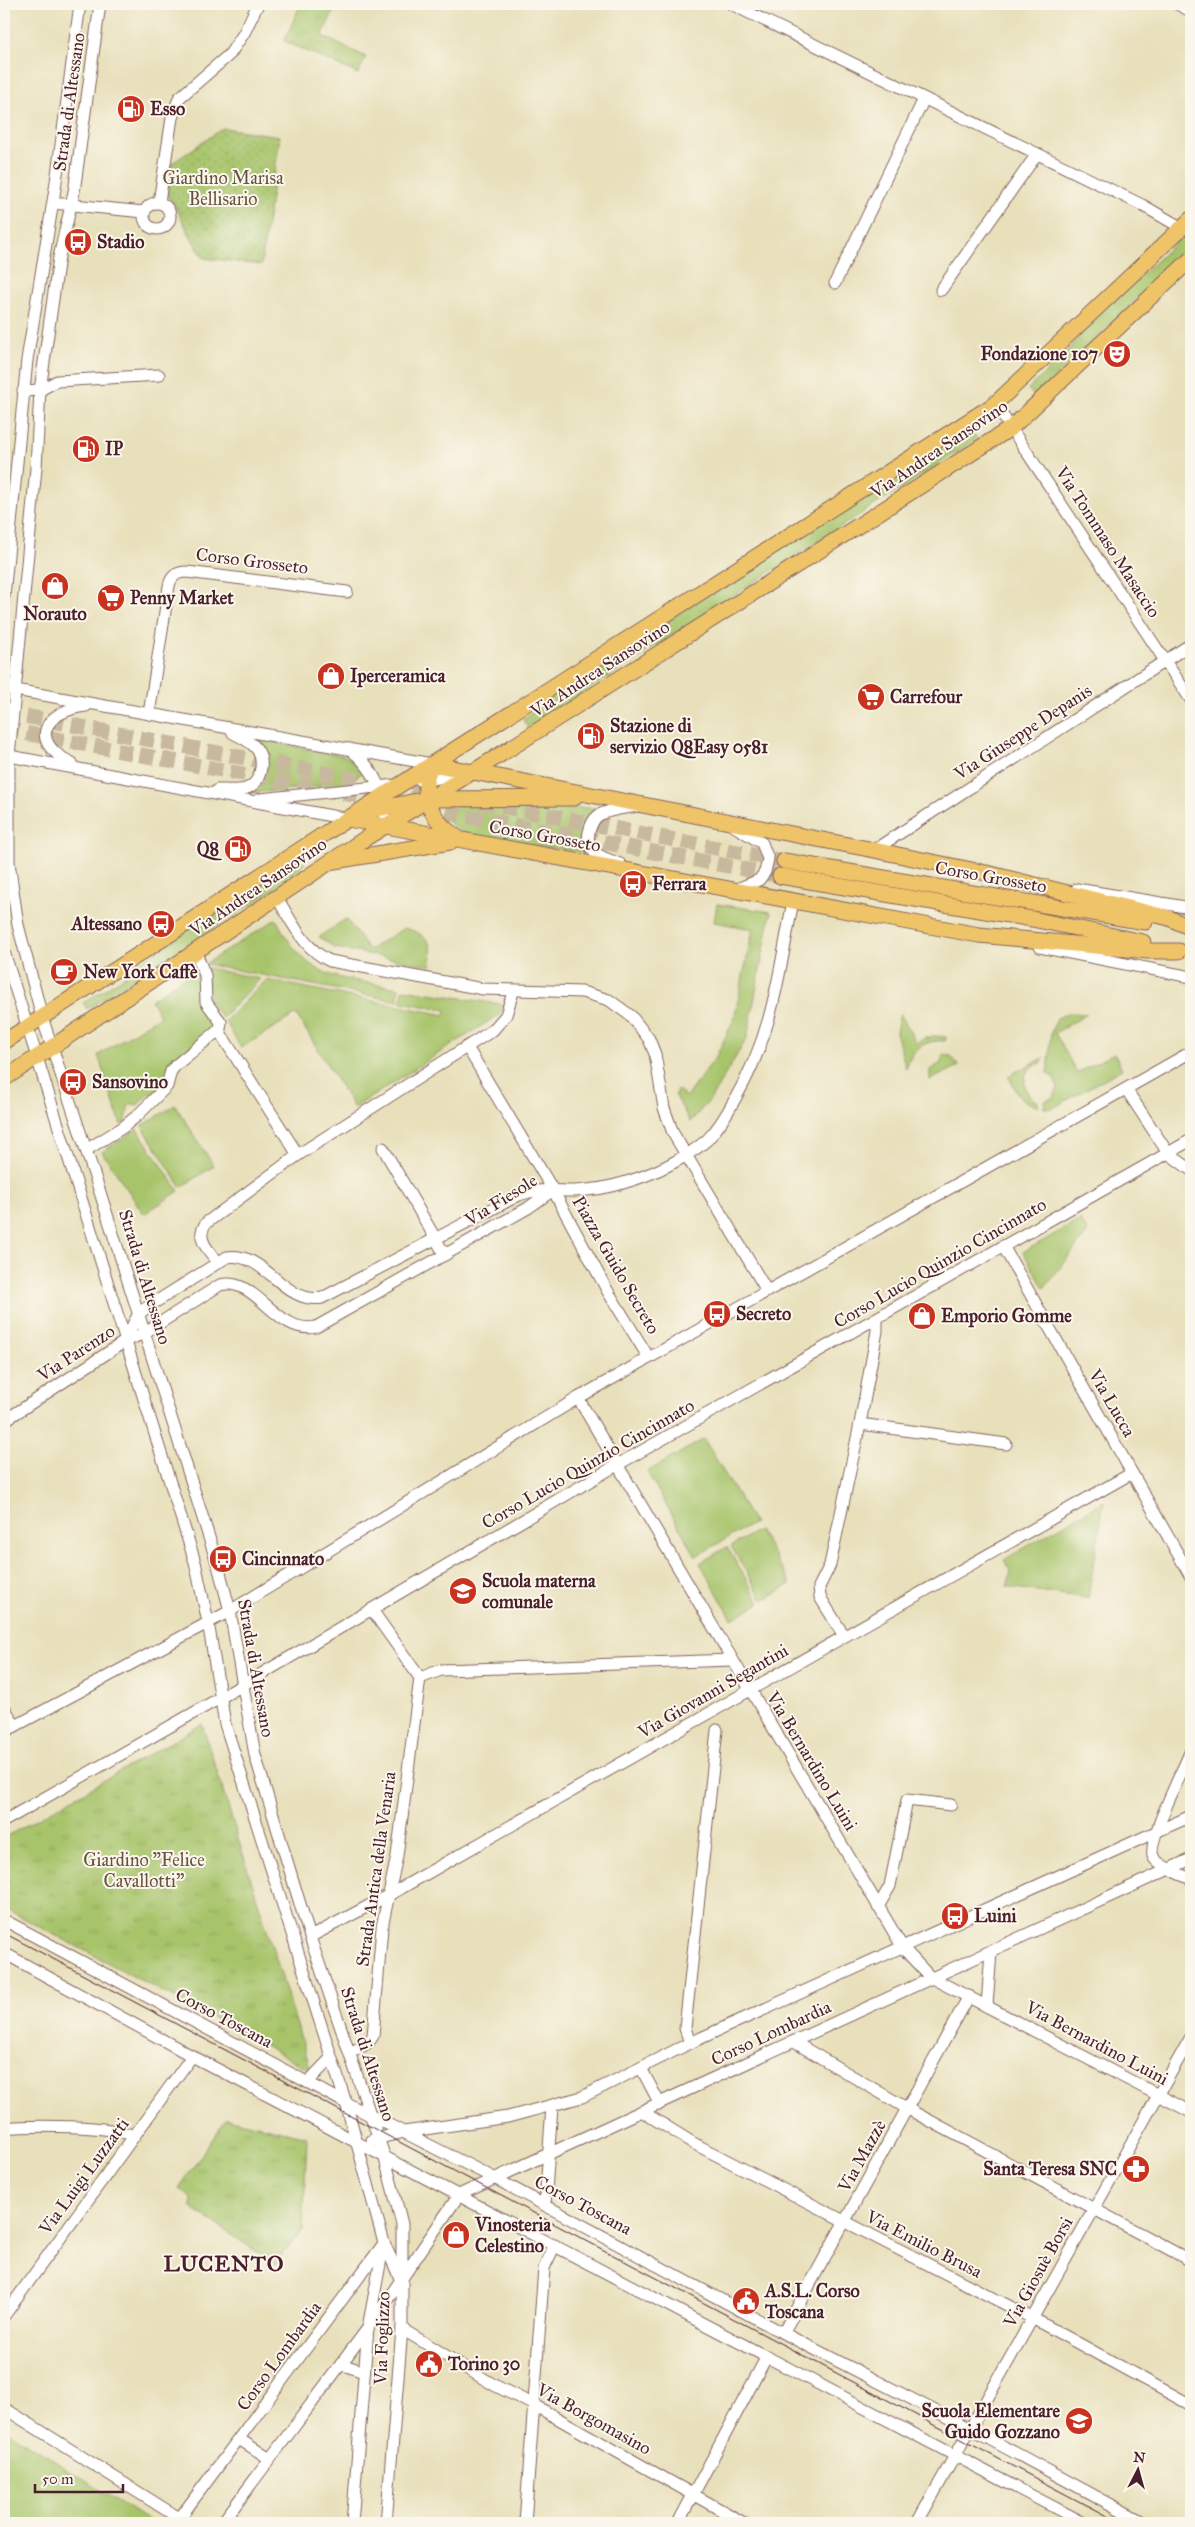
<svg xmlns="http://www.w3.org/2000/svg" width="1195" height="2527" viewBox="0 0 1195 2527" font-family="'IM FELL Great Primer',serif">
<defs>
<pattern id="park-tufts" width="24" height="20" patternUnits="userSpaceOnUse" patternTransform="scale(1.25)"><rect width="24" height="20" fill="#a7c46b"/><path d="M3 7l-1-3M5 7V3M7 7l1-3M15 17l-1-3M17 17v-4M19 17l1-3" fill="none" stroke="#91a85d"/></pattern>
<pattern id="garden-dots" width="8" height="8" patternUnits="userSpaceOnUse" patternTransform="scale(1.25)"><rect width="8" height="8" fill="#a7c46b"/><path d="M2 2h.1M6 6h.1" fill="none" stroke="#91a85d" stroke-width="1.8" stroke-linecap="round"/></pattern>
</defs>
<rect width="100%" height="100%" fill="#fbf7ec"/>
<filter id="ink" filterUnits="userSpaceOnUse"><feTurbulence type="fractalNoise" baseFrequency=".02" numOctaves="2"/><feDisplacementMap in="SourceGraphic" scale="10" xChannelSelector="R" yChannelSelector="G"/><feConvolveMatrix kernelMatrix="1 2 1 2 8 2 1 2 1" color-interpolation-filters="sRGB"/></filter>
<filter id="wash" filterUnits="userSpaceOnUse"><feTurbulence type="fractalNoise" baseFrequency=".0096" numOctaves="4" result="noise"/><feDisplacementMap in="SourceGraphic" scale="20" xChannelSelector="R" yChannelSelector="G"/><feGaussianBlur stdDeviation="1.12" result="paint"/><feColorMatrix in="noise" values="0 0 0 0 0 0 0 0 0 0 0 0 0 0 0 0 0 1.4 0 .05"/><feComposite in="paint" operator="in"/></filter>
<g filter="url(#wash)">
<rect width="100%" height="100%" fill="#e8e0bb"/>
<!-- grass -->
<g fill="#a7c46b" stroke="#78724b">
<path d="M 1191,228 L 1191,249 L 1034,396 L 1028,389 L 1065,355 L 1085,328 Z"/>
<path d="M 969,427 L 977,439 L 528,728 L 523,720 L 548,698 Z"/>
<path d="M 257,739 L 345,756 L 359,764 L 364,772 L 345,784 L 251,793 C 268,776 272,759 257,739 Z"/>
<path d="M 460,804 L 595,808 C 580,821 580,835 586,853 L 467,836 L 448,822 L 446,814 Z"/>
<path d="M 300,858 L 304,864 L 284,883 L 87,1009 L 83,1003 L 122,978 L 145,958 Z"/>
<path d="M 717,904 L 771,912 L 747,1038 L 710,1100 L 690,1122 L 675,1095 L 677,1089 L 686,1097 L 716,1057 L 734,1019 L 753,929 L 714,922 Z"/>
<path d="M 276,919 C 309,983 335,976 399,988 L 397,1001 L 205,964 Z"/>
<path d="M 344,920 L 347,920 L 369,950 L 404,928 C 427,934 434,942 431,966 L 335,948 L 319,937 Z"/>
<path d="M 198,968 L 203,978 L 202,1002 L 211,1018 L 208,1031 L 204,1038 L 179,1053 L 157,1091 L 146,1096 L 138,1105 L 131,1104 L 128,1107 L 126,1122 L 121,1125 L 98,1055 L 160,1016 L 151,1000 Z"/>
<path d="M 207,968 L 260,979 L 222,1018 L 209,1001 Z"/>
<path d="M 266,980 L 445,1015 L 446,1010 L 401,1002 L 403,989 L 506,1005 L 499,1015 L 489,1021 L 354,1108 L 296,1014 L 241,1048 L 225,1021 Z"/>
<path d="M 900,1013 L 916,1043 L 926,1037 L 927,1039 L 933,1036 L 946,1037 L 945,1041 C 925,1039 911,1050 906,1069 L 896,1032 Z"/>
<path d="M 1069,1013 L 1087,1014 L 1055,1033 L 1077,1073 L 1114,1053 L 1122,1069 L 1053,1108 L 1044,1108 L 1045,1101 L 1053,1098 L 1058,1088 L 1053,1077 L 1048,1074 L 1051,1033 L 1057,1018 Z"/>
<path d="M 943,1054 L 951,1056 L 959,1066 L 930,1080 L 930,1070 L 941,1063 Z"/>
<path d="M 1043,1058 L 1042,1063 C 1020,1066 1019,1093 1038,1102 L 1038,1107 L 1021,1099 L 1008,1076 Z"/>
<path d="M 175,1105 L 214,1166 L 181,1187 L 142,1126 Z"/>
<path d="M 137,1129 L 179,1191 L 144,1214 L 102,1152 Z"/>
<path d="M 1080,1220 L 1088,1232 L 1044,1288 L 1023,1252 Z"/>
<path d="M 704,1439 L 754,1523 L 696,1556 L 647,1472 Z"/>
<path d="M 1104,1501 L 1088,1598 L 1007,1587 L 1011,1572 L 1004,1560 Z"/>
<path d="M 759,1530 L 791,1584 L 763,1600 L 731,1546 Z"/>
<path d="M 727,1547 L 760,1603 L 732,1619 L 700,1563 Z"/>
<path d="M 4,2429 L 152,2523 L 4,2523 Z"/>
</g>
<!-- park -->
<g fill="url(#park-tufts)" stroke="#78724b">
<path d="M 301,4 L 337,4 L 322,36 L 366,57 L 358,74 L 284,41 Z"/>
<path d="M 202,1724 L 311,2070 L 4,1908 L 4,1838 Z"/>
<path d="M 227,2118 L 307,2137 L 303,2230 L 275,2264 L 191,2207 L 192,2199 L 179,2188 Z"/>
</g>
<!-- garden -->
<path fill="url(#garden-dots)" stroke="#78724b" d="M 223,128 L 280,136 L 261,265 L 204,258 C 189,238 182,215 167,194 L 171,164 Z"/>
</g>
<g filter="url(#ink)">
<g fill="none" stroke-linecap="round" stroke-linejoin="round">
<!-- major-tunnel -->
<g stroke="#c8b99e" stroke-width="15" stroke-dasharray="15 8" stroke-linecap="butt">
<path d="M 4,712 L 439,795"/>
<path d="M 4,729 L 385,801"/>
<path d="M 479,802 L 784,861"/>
<path d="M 423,808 L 780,876"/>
</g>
<defs>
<g id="minor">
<path d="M 100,4 L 74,192 L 59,257 L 40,390 L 36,468 L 9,756 L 9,862 L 18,925 L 42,1017 L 98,1186 L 219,1569 L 230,1611 L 255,1755 L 310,1937 L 384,2155 L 402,2224 L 402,2329 L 386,2523"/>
<path d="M 731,4 L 1142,205 L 1182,228"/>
<path d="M 1177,4 L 1191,11"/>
<path d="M 159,202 L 172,118 L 179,98 L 230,54 L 244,33 L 258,4"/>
<circle cx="157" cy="216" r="13"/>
<path d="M 53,203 L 144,212"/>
<path d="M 835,283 L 924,99"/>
<path d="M 941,290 L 1037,154"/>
<path d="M 23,391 L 40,390 L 57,381 L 159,375"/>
<path d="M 995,404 L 1191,700"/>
<path d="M 4,596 L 27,360 L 55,189 L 80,4"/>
<path d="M 4,688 L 432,764"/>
<path d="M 149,714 L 169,586 C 171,576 177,572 187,572 L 347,592"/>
<path d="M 350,749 C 377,771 383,791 385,825"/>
<path d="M 4,755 L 348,819"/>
<path d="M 72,763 C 27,742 44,711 86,706"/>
<path d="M 421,781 L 467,773"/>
<path d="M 217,790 C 226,790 237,791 245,789 C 261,784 266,761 256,748 C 250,741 241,737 233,733"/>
<path d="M 260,799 L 396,785"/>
<path d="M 734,826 L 762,843 L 768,859 L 765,872 L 759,880 L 734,890"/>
<path d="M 874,850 L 1191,644"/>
<path d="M 620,864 C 604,858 585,854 589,832 C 591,825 593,819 599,815 C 610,809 626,808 638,806"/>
<path d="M 1077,889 L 1191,908"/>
<path d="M 277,898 C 292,921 303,949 330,961 L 483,989 L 582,992 L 609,1000 L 631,1016 L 649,1039 L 655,1054 L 664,1108 L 673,1133 L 767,1291"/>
<path d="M 1040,947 L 1191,977"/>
<path d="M 4,952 L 195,1562 L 208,1622 L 225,1724 L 346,2103 L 384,2243 L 368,2328 L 352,2523"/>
<path d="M 219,1031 L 298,1155"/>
<path d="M 467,1047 L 553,1190 L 607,1290 L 649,1358"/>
<path d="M 1126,1089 L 1168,1153 L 1191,1170"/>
<path d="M 383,1148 L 445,1255"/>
<path d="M 86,1150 L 122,1128 L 138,1115 L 167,1086 L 171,1071 L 176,1065 L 220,1029 L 221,1022 L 206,1002 L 205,975 L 195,951"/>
<path d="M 1003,1246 L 1191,1577"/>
<path d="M 218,1262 C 208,1250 195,1238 206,1223 L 298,1155 L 493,1030 L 506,1015 L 513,992"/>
<path d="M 124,1342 L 138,1315 L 146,1308 L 227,1257 C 265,1251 284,1305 322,1298 L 519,1195 C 538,1188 555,1191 575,1191 C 591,1190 608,1188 623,1183 C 652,1175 685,1159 707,1140 C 719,1128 727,1114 735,1099 C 773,1034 779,973 793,901"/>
<path d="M 578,1398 L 903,1948 L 930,1977 L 1191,2112"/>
<path d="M 4,1421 L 124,1342 L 144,1333 L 220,1285 C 257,1276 276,1335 316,1327 L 528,1208 L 553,1190"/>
<path d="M 860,1424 L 1006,1444"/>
<path d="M 372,1610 L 420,1678"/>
<path d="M 844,1636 L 820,1597 L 819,1587 L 830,1565 L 860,1424 L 877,1331 L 877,1320"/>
<path d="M 4,1707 L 15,1726"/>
<path d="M 4,1732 L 230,1611 L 578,1398 L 1191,1052"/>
<path d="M 1191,1750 C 1185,1767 1144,1845 1154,1858 C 1161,1868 1180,1874 1191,1879"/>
<path d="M 4,1821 L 241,1686 L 617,1465 L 1191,1140"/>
<path d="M 878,1907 L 890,1886 L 907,1800 L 951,1805"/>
<path d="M 4,1920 L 346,2103 L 496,2179 L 783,2333 L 982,2435 L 1145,2523"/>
<path d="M 310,1937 L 389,1895 L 1132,1473"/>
<path d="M 4,1953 L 192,2056 L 1084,2523"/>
<path d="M 987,2005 L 991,1952"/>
<path d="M 794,2042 L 908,2109 L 1191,2261"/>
<path d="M 690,2043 L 685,2028 L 717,1730"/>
<path d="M 350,2053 L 368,2043 L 373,2036 L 382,1927 L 397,1856 L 420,1678 L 441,1670 L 732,1660"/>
<path d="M 641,2068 L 660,2104"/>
<path d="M 308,2082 L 331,2058"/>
<path d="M 643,2112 L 693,2143 L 1032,2318 L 1191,2405"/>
<path d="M 4,2128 C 30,2125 112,2125 134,2136"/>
<path d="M 372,2140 L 404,2132 L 508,2117 L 582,2097 L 690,2043 L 1191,1816"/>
<path d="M 545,2205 L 552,2106"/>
<path d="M 384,2243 L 400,2278"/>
<path d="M 4,2316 L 192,2056"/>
<path d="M 402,2329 L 494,2385 L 532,2404 L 744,2523"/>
<path d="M 783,2333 L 969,1996"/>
<path d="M 341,2364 L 364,2372"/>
<path d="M 4,2408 L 187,2523"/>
<path d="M 239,2439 L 270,2459"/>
<path d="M 176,2523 L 382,2246"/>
<path d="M 222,2523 L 368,2328 L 459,2195 L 1191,1859"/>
<path d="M 525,2523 L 544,2268 L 555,2245"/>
<path d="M 678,2523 L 767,2356"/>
<path d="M 917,2523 L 1191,2037"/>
</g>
<g id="major">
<path d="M 432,764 L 874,850 L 991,874 L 1169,918 L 1191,928"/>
<path d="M 432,764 C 417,793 432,822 458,838"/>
<path d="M 368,811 L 426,799 L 574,798"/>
<path d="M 348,819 L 979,935 L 1148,951 L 1179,951"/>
<path d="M 334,861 L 450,842"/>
<path d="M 784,861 L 1145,922"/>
<path d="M 780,876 L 1032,919 L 1143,942"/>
<path d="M 4,1042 L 432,764 L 995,404 L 1191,219"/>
<path d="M 4,1079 L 366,838 L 495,758 L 1011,428 L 1191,259"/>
</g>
</defs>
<!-- minor casing -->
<use href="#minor" stroke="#81635d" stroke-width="13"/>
<!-- major casing -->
<use href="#major" stroke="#81635d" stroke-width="17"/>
<!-- minor -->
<use href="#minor" stroke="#fff" stroke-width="11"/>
<!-- major -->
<use href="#major" stroke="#efc469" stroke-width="15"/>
<!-- tram -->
<path stroke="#4a1f2b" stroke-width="1" d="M 4,1933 L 1120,2523"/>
</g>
</g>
<!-- icons -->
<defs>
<symbol id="fuel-disc" viewBox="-11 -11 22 22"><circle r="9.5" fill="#c8321e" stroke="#fbf7ec"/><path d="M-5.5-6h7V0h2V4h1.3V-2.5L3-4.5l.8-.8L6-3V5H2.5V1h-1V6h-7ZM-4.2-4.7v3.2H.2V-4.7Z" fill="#fff"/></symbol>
<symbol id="bus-disc" viewBox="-11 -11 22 22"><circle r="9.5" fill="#c8321e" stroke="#fbf7ec"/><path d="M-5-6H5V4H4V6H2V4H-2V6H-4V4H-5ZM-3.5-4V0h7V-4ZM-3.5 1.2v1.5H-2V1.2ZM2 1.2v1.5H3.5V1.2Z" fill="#fff"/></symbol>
<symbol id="theatre-disc" viewBox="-11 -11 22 22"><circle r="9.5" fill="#c8321e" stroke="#fbf7ec"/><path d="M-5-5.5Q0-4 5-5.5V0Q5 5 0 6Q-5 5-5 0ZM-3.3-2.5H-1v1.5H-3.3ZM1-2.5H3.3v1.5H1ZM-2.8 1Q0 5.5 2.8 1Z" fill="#fff"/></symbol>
<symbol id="shop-disc" viewBox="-11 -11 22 22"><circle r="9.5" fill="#c8321e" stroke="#fbf7ec"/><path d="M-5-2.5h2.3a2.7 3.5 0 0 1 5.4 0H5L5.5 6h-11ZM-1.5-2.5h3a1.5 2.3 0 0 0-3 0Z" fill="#fff"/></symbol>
<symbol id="supermarket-disc" viewBox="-11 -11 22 22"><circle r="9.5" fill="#c8321e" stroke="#fbf7ec"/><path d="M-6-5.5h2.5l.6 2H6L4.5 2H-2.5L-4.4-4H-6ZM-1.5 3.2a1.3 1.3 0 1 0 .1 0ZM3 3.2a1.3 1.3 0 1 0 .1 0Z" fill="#fff"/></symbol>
<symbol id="cafe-disc" viewBox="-11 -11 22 22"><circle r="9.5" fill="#c8321e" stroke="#fbf7ec"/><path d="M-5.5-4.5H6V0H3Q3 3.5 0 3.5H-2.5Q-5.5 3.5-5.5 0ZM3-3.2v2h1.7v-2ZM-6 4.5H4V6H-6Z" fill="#fff"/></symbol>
<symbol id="school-disc" viewBox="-11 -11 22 22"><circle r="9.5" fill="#c8321e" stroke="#fbf7ec"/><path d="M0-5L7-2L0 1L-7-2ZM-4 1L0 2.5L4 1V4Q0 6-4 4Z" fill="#fff"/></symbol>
<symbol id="pharmacy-disc" viewBox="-11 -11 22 22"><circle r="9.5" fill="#c8321e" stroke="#fbf7ec"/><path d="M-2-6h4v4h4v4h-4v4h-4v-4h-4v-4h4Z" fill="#fff"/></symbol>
<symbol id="civic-disc" viewBox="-11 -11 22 22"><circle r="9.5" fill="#c8321e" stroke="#fbf7ec"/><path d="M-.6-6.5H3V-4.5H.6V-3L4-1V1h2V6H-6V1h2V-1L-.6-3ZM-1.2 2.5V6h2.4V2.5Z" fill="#fff"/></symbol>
</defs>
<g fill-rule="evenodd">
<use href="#fuel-disc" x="115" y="93" width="32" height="32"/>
<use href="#bus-disc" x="62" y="226" width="32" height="32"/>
<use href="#theatre-disc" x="1101" y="338" width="32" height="32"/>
<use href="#fuel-disc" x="70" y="433" width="32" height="32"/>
<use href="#shop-disc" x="39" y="570" width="32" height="32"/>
<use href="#supermarket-disc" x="95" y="582" width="32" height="32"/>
<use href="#shop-disc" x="315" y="660" width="32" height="32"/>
<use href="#supermarket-disc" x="855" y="681" width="32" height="32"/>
<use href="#fuel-disc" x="575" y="720" width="32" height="32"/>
<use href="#fuel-disc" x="222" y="833" width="32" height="32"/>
<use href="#bus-disc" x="617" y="868" width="32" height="32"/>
<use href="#bus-disc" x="145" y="908" width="32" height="32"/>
<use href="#cafe-disc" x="48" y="956" width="32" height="32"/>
<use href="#bus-disc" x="57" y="1066" width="32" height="32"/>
<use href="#bus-disc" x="701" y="1298" width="32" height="32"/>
<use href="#shop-disc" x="906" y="1300" width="32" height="32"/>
<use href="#bus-disc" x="207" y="1543" width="32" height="32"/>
<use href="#school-disc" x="447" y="1575" width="32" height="32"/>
<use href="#bus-disc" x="939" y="1900" width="32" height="32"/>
<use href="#pharmacy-disc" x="1120" y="2153" width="32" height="32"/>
<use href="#shop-disc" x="440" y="2219" width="32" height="32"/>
<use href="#civic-disc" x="730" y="2285" width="32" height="32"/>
<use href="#civic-disc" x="413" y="2348" width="32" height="32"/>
<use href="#school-disc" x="1063" y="2405" width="32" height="32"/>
</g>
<g text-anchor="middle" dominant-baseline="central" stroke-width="4" stroke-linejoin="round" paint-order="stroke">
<!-- street labels -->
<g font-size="18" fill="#4a1f2b" stroke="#fbf7ec">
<text transform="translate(69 102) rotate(-82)">Strada di Altessano</text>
<text transform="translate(939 449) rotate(-34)">Via Andrea Sansovino</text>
<text transform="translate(1108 542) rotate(57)">Via Tommaso Masaccio</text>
<text transform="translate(252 561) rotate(7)">Corso Grosseto</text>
<text transform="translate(600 669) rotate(-33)">Via Andrea Sansovino</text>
<text transform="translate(1023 732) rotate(-33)">Via Giuseppe Depanis</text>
<text transform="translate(545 836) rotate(10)">Corso Grosseto</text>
<text transform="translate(991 877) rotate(10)">Corso Grosseto</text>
<text transform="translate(258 887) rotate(-34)">Via Andrea Sansovino</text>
<text transform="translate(501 1200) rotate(-32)">Via Fiesole</text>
<text transform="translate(940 1263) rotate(-30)">Corso Lucio Quinzio Cincinnato</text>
<text transform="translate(616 1265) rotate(60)">Piazza Guido Secreto</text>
<text transform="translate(145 1277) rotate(73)">Strada di Altessano</text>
<text transform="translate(76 1353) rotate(-33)">Via Parenzo</text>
<text transform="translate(1112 1403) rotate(60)">Via Lucca</text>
<text transform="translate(588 1464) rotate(-30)">Corso Lucio Quinzio Cincinnato</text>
<text transform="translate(256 1668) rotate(80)">Strada di Altessano</text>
<text transform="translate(713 1691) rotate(-30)">Via Giovanni Segantini</text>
<text transform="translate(812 1761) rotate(59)">Via Bernardino Luini</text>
<text transform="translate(376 1869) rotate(-82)">Strada Antica della Venaria</text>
<text transform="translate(224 2018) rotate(28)">Corso Toscana</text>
<text transform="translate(771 2033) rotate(-25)">Corso Lombardia</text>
<text transform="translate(1097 2043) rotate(28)">Via Bernardino Luini</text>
<text transform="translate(368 2054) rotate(72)">Strada di Altessano</text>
<text transform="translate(862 2156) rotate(-61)">Via Mazzè</text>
<text transform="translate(84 2176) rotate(-54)">Via Luigi Luzzatti</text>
<text transform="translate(583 2205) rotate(28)">Corso Toscana</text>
<text transform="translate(924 2244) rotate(27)">Via Emilio Brusa</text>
<text transform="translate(1038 2272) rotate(-61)">Via Giosuè Borsi</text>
<text transform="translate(382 2338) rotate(-88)">Via Foglizzo</text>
<text transform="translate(279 2356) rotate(-54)">Corso Lombardia</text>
<text transform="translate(594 2419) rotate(29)">Via Borgomasino</text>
</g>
<!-- poi labels -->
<g font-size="18" font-weight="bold" fill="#4a1f2b" stroke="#fbf7ec" text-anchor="start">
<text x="150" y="109">Esso</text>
<text x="97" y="242">Stadio</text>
<text x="1098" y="354" text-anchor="end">Fondazione 107</text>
<text x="105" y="449">IP</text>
<text x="130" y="598">Penny Market</text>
<text x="55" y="614" text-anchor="middle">Norauto</text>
<text x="350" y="676">Iperceramica</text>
<text x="890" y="697">Carrefour</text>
<text x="610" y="726">Stazione di<tspan x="610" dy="21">servizio Q8Easy 0581</tspan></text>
<text x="219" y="849" text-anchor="end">Q8</text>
<text x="652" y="884">Ferrara</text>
<text x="142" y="924" text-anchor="end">Altessano</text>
<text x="83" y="972">New York Caffè</text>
<text x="92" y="1082">Sansovino</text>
<text x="736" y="1314">Secreto</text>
<text x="941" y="1316">Emporio Gomme</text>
<text x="242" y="1559">Cincinnato</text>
<text x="482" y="1581">Scuola materna<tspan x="482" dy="21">comunale</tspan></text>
<text x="974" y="1916">Luini</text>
<text x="1117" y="2169" text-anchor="end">Santa Teresa SNC</text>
<text x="475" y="2225">Vinosteria<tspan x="475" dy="21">Celestino</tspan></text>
<text x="765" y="2291">A.S.L. Corso<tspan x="765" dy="21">Toscana</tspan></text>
<text x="448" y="2364">Torino 30</text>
<text x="1060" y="2411" text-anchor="end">Scuola Elementare<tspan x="1060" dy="21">Guido Gozzano</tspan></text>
</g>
<!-- park labels -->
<g font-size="18" fill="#66513e" stroke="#fbf7ec">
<text x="223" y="178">Giardino Marisa<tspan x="223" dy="21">Bellisario</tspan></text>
<text x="144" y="1860">Giardino "Felice<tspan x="144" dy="21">Cavallotti"</tspan></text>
</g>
<!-- district labels -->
<g font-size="22" font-weight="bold" letter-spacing="1" fill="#4a1f2b" stroke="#fbf7ec">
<text x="224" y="2263">LUCENTO</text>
</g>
</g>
<!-- margin -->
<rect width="1195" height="2527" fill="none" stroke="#fbf7ec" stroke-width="20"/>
<!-- north arrow -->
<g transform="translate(1138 2470) rotate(6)" stroke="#fbf7ec" stroke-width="4" paint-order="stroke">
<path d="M0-4L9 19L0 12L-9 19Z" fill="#4a1f2b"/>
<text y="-8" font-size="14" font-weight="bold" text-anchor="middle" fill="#4a1f2b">N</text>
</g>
<!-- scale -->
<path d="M35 2484v8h88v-8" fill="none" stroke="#4a1f2b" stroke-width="2.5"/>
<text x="42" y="2484" font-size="15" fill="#4a1f2b" stroke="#fbf7ec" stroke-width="4" paint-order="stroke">50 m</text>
</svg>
